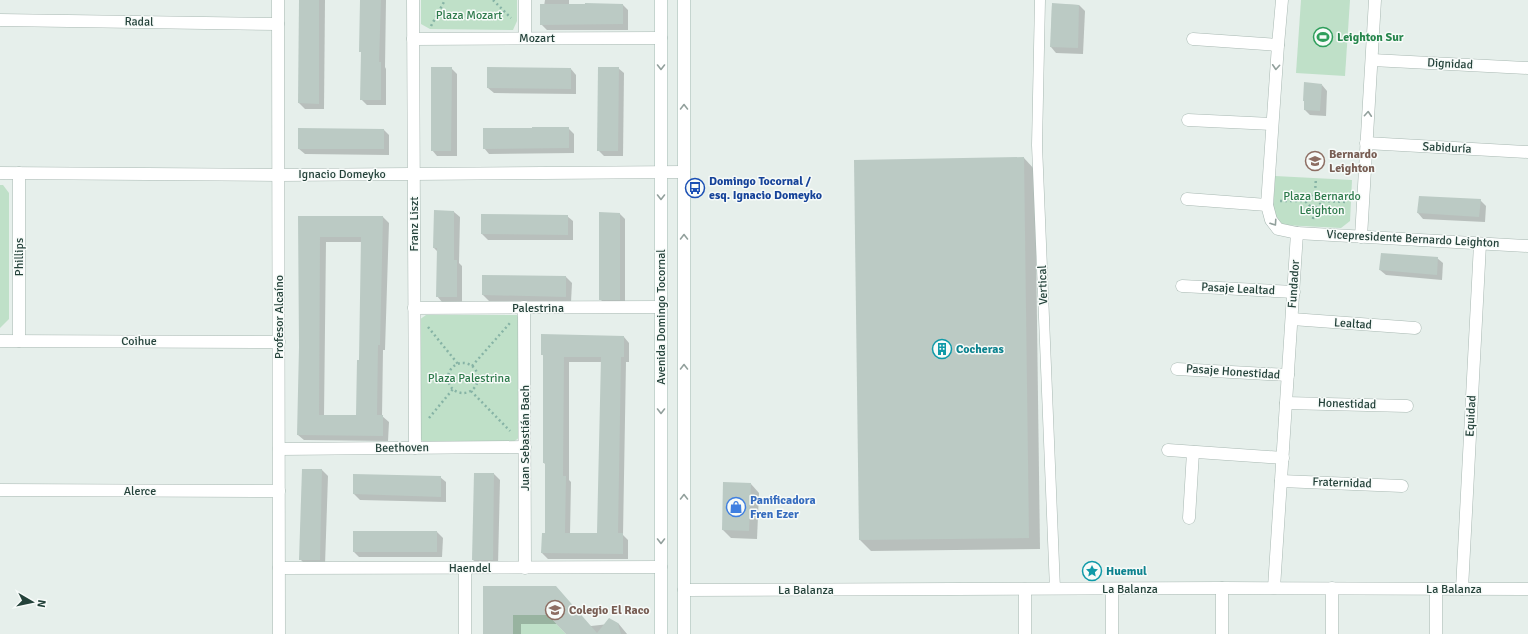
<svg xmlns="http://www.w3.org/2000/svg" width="1528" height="634" viewBox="0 0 1528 634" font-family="Signika,sans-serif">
<rect width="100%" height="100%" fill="#e6efeb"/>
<!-- green -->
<g fill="#bfe0c8">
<path d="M 421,0 L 517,0 L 517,21 L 513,30 L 430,29 L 421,24 Z"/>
<path d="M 1301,0 L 1350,0 L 1345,76 L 1296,73 Z"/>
<path d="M 1275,176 L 1352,180 L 1350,221 L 1341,228 L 1283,225 L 1273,215 Z"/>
<path d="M 0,185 L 3,185 L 9,193 L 9,319 L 0,328 Z"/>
<path d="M 426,315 L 517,315 L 520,321 L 520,437 L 512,443 L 424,443 L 418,436 L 419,320 Z"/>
<path d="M 513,615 L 548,615 L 566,634 L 513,634 Z"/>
</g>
<!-- shadow -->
<g fill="#0003" fill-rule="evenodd">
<path d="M 300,0 L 325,0 L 324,109 L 305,109 L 299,103 Z"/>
<path d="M 361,0 L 386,0 L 385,67 L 386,69 L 386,105 L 367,105 L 361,99 Z"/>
<path d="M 545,0 L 569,0 L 569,4 L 623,5 L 628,10 L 628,30 L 547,30 L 541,24 Z"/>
<path d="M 1052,4 L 1079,5 L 1085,11 L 1083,54 L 1056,53 L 1051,47 Z"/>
<path d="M 451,68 L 457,74 L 457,156 L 437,156 L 432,150 Z"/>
<path d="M 618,68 L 624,73 L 623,156 L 604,156 L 598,150 Z"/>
<path d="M 571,69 L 576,75 L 576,94 L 494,93 L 488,88 Z"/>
<path d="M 1322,85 L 1327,91 L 1326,116 L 1310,115 L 1305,110 L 1305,102 L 1304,101 Z"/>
<path d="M 568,128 L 574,134 L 574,153 L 489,154 L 484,148 Z"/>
<path d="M 384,130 L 389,135 L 389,155 L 305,154 L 299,149 Z"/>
<path d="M 1024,158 L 1035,170 L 1040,549 L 871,551 L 860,540 Z"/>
<path d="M 1480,200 L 1486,206 L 1485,222 L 1423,219 L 1418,213 Z"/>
<path d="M 454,212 L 460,217 L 459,263 L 462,266 L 462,302 L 442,302 L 437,296 L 437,251 L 434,248 Z"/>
<path d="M 620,214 L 625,219 L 625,305 L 606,305 L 600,299 Z"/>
<path d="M 567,216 L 573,221 L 573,240 L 488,240 L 482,234 Z"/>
<path d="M 299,217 L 383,217 L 389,223 L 385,350 L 383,350 L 382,416 L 389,422 L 388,441 L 304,440 L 298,435 L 300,347 ZM 326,242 L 362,242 L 360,361 L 357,416 L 324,416 Z"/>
<path d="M 1437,258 L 1443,263 L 1442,280 L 1386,275 L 1380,270 Z"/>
<path d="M 483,276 L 566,277 L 572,283 L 571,302 L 489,301 L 483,295 Z"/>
<path d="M 624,337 L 629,343 L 629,362 L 626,362 L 623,535 L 628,540 L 628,559 L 548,559 L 542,553 L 546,534 L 546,465 L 544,463 L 544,357 L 542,354 ZM 569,362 L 602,362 L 598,534 L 570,534 L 571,482 L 569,480 Z"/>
<path d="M 303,470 L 322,470 L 328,476 L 325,565 L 306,565 L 300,559 Z"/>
<path d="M 494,474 L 500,480 L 498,565 L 479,565 L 473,560 Z"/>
<path d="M 354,475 L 440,477 L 446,482 L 446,502 L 360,500 L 354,494 Z"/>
<path d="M 751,484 L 759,493 L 757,539 L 731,538 L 723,530 Z"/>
<path d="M 437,532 L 443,538 L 442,557 L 359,557 L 354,552 Z"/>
<path d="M 484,587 L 591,626 L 618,623 L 627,634 L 567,634 L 557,624 L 521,624 L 521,634 L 484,634 Z"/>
</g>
<!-- building -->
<g fill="#bbcac4" fill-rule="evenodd">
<path d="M 299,0 L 319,0 L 319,104 L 298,103 Z"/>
<path d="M 360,0 L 381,0 L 379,62 L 381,62 L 381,100 L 360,100 L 361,52 L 359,52 Z"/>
<path d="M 585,3 L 623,4 L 623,24 L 540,25 L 540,4 L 585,4 Z"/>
<path d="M 1052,3 L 1079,5 L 1078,48 L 1050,47 Z"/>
<path d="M 431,67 L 452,67 L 451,151 L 431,151 Z"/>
<path d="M 487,67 L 571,68 L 571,89 L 487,88 Z"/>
<path d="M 598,67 L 619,67 L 618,151 L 597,151 Z"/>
<path d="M 1304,82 L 1322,84 L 1320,111 L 1304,110 L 1304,101 L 1303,101 Z"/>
<path d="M 532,127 L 569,127 L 569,148 L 483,149 L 483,128 L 532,128 Z"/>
<path d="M 298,128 L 384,129 L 384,149 L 298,149 Z"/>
<path d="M 1024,157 L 1029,538 L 859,540 L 854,160 Z"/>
<path d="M 1419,196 L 1481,199 L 1479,217 L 1417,213 Z"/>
<path d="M 434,210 L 454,211 L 454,260 L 457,260 L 457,297 L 436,297 L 437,248 L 433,248 Z"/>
<path d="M 599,212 L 620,213 L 620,300 L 599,300 Z"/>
<path d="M 481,214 L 568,215 L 568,235 L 481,234 Z"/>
<path d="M 298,216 L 383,216 L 380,345 L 378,345 L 377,415 L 383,415 L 383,436 L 297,435 L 299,347 ZM 320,237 L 361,237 L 359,360 L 357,360 L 356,415 L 319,415 Z"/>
<path d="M 1381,253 L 1438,257 L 1437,275 L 1379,270 Z"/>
<path d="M 482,275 L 566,276 L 566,297 L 482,295 Z"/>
<path d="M 541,334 L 624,336 L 624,357 L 621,357 L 618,533 L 623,533 L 623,554 L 541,553 L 542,533 L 545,533 L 545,463 L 543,463 L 543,355 L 541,355 ZM 564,357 L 601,357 L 597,533 L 565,533 L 566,476 L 563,476 Z"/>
<path d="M 302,469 L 322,469 L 320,560 L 299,560 Z"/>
<path d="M 474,473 L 494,473 L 493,560 L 472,560 Z"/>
<path d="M 353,474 L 441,476 L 441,497 L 353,494 Z"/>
<path d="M 723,482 L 751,483 L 749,531 L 722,530 Z"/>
<rect x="353" y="531" width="84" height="21"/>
<path d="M 483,586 L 556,586 L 597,633 L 609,618 L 618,623 L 621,634 L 566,634 L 548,615 L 513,615 L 513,634 L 483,634 Z"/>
</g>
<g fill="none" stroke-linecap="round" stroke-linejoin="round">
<defs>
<path id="service" d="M 1040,0 L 1037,145 L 1055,589"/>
<g id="minor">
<path d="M 278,0 L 279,634"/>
<path d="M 413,0 L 415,448"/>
<path d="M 1282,0 L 1278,45 L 1267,205 L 1271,220 L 1278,229 L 1297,233 L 1528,246"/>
<path d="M 0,20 L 278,24"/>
<path d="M 525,38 L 525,0"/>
<path d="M 413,39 L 661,38"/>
<path d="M 1193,39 L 1278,45"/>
<path d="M 1372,60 L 1528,68"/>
<path d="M 1188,120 L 1272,124"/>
<path d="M 1366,143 L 1528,152"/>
<path d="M 0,173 L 279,175 L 684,172"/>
<path d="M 1187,199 L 1267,205"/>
<path d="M 1361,237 L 1375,0"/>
<path d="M 1182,286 L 1294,292"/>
<path d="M 524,307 L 525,568"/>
<path d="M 414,308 L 661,307"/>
<path d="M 1292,319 L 1415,328"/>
<path d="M 0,341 L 279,342"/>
<path d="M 19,341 L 19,173"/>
<path d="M 1177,369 L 1288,375"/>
<path d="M 1286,403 L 1407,406"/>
<path d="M 279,449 L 525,447"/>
<path d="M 1168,450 L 1283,458"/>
<path d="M 1281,481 L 1402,486"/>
<path d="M 0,490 L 279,491"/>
<path d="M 1189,518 L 1193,452"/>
<path d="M 279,568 L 661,567"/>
<path d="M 1274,588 L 1297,233"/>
<path d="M 1332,588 L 1332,634"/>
<path d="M 1025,589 L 1025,634"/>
<path d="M 1436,589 L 1436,634"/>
<path d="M 1462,589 L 1480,244"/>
<path d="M 684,590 L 1222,588 L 1528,589"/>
<path d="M 465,634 L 465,568"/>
<path d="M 1112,634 L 1112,589"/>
<path d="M 1222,634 L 1222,588"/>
</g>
<g id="secondary">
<path d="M 661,0 L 661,634"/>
<path d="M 684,0 L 684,634"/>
</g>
</defs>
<!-- service casing -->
<use href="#service" stroke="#a8b8b2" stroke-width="11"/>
<!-- minor casing -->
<use href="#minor" stroke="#a8b8b2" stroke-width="13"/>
<!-- secondary casing -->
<use href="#secondary" stroke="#a4bbb3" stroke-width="13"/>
<!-- path -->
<g stroke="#86b3a5" stroke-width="2.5" stroke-dasharray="2 3" stroke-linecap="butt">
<path d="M 493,0 L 511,18"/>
<path d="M 431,26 L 445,0"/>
<path d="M 1315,192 L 1323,201 L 1314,210 L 1305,201 L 1315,192 L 1316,178"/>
<path d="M 1280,201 L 1305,201"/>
<path d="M 1323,201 L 1348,202"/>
<path d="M 1313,219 L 1314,210"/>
<path d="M 428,327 L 458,364"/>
<circle cx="463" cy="378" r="15"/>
<path d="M 472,366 L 510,323"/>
<path d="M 471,391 L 510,431"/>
<path d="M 429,418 L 453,389"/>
</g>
<!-- service -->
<use href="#service" stroke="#fff" stroke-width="10"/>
<!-- minor -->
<use href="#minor" stroke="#fff" stroke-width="12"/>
<!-- secondary -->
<use href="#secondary" stroke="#fff" stroke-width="12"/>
</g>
<!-- one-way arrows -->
<defs><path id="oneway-chevron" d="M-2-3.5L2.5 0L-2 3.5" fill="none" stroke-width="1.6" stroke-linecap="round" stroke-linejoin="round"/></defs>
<g stroke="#92a09c">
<use href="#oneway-chevron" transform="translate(661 67) rotate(90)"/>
<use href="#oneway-chevron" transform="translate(1276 67) rotate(94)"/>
<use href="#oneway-chevron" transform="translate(684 107) rotate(-90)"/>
<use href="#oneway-chevron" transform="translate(1368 114) rotate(-86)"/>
<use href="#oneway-chevron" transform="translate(661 197) rotate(90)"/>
<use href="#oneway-chevron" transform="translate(1274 223) rotate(56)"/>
<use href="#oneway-chevron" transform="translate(684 237) rotate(-90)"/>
<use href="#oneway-chevron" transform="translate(684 367) rotate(-90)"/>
<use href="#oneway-chevron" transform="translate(661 411) rotate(90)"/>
<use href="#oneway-chevron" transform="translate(684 497) rotate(-90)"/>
<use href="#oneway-chevron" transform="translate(661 541) rotate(90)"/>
</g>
<!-- icons -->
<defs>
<symbol id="stadium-ring" viewBox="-11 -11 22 22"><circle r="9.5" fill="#f7fbf9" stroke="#2e9e5b" stroke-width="1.5"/><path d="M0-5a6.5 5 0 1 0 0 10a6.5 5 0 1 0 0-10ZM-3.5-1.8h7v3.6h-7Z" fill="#2e9e5b"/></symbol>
<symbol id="school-ring" viewBox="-11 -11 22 22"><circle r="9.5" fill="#f7fbf9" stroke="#8d6e63" stroke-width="1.5"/><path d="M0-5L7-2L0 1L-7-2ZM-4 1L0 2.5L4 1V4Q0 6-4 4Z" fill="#8d6e63"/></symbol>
<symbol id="bus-ring" viewBox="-11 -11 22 22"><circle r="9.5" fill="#f7fbf9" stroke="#1a4fb4" stroke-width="1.5"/><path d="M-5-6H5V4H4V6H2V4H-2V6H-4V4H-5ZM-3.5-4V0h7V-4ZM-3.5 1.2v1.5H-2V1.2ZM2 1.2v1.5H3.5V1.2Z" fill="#1a4fb4"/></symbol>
<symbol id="building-ring" viewBox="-11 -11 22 22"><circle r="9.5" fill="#f7fbf9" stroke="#0f9aa8" stroke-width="1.5"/><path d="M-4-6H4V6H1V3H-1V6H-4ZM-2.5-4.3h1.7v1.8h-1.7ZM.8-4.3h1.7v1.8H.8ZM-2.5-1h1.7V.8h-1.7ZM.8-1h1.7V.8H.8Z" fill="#0f9aa8"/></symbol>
<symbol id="shop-ring" viewBox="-11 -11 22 22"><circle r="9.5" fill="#f7fbf9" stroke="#3f7fe0" stroke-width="1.5"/><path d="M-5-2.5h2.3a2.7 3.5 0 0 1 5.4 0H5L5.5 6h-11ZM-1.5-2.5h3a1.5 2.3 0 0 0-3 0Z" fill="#3f7fe0"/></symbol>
<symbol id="sight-ring" viewBox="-11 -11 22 22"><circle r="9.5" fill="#f7fbf9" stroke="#0f9aa8" stroke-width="1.5"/><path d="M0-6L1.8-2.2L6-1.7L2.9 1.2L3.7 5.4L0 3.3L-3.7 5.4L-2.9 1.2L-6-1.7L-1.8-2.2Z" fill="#0f9aa8"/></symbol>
</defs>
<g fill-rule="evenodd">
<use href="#stadium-ring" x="1312" y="26" width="22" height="22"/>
<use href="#school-ring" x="1304" y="150" width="22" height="22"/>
<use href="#bus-ring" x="684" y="177" width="22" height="22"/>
<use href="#building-ring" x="931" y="338" width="22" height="22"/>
<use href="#shop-ring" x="725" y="496" width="22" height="22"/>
<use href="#sight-ring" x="1081" y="560" width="22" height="22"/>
<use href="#school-ring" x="544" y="599" width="22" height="22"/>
</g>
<g text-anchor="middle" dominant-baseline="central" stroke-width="3" stroke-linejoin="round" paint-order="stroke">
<!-- park labels -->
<g font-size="12" fill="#2d7a4b" stroke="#f7fbf9">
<text x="469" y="15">Plaza Mozart</text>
<text x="1322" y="196">Plaza Bernardo<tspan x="1322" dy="14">Leighton</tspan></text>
<text x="469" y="378">Plaza Palestrina</text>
</g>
<!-- street labels -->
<g font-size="12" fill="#24423a" stroke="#f7fbf9">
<text transform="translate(139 22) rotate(1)">Radal</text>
<text x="537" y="38">Mozart</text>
<text transform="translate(1450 64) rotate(3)">Dignidad</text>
<text transform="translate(1447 148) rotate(3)">Sabiduría</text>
<text x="342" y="174">Ignacio Domeyko</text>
<text transform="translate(414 224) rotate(-90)">Franz Liszt</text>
<text transform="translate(1413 239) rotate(3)">Vicepresidente Bernardo Leighton</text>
<text transform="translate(19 257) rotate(-90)">Phillips</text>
<text transform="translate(1294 284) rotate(-86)">Fundador</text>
<text transform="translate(1043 285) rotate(-92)">Vertical</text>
<text transform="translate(1238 289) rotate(3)">Pasaje Lealtad</text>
<text x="538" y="308">Palestrina</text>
<text transform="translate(279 317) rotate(-90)">Profesor Alcaíno</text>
<text transform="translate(661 317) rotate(-90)">Avenida Domingo Tocornal</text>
<text transform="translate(1353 324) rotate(4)">Lealtad</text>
<text x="139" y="341">Coihue</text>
<text transform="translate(1233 372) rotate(4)">Pasaje Honestidad</text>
<text transform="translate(1347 404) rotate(2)">Honestidad</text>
<text transform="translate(1471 416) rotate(-87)">Equidad</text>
<text transform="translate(525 438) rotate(-90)">Juan Sebastián Bach</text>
<text transform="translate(402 448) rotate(-1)">Beethoven</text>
<text transform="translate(1342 483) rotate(2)">Fraternidad</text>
<text x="140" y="491">Alerce</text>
<text x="470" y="568">Haendel</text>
<text x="1130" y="589">La Balanza</text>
<text x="1454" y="589">La Balanza</text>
<text x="806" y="590">La Balanza</text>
</g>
<!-- leisure labels -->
<g font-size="12" font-weight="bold" fill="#27864d" stroke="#f7fbf9" text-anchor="start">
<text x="1337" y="37">Leighton Sur</text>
</g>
<!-- education labels -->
<g font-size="12" font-weight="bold" fill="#785e54" stroke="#f7fbf9" text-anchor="start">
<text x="1329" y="154">Bernardo<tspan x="1329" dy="14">Leighton</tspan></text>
<text x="569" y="610">Colegio El Raco</text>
</g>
<!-- transit labels -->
<g font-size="12" font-weight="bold" fill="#164399" stroke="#f7fbf9" text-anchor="start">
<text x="709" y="181">Domingo Tocornal /<tspan x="709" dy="14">esq. Ignacio Domeyko</tspan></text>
</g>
<!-- culture labels -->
<g font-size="12" font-weight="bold" fill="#0d838f" stroke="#f7fbf9" text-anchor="start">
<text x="956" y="349">Cocheras</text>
<text x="1106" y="571">Huemul</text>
</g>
<!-- shop labels -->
<g font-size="12" font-weight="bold" fill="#366cbe" stroke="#f7fbf9" text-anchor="start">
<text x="750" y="500">Panificadora<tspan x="750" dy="14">Fren Ezer</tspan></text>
</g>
</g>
<!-- north arrow -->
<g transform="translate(32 602) rotate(99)" stroke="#f7fbf9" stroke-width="3" paint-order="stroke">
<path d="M0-3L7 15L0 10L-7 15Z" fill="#24423a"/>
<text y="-6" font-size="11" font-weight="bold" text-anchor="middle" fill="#24423a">N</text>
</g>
</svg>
